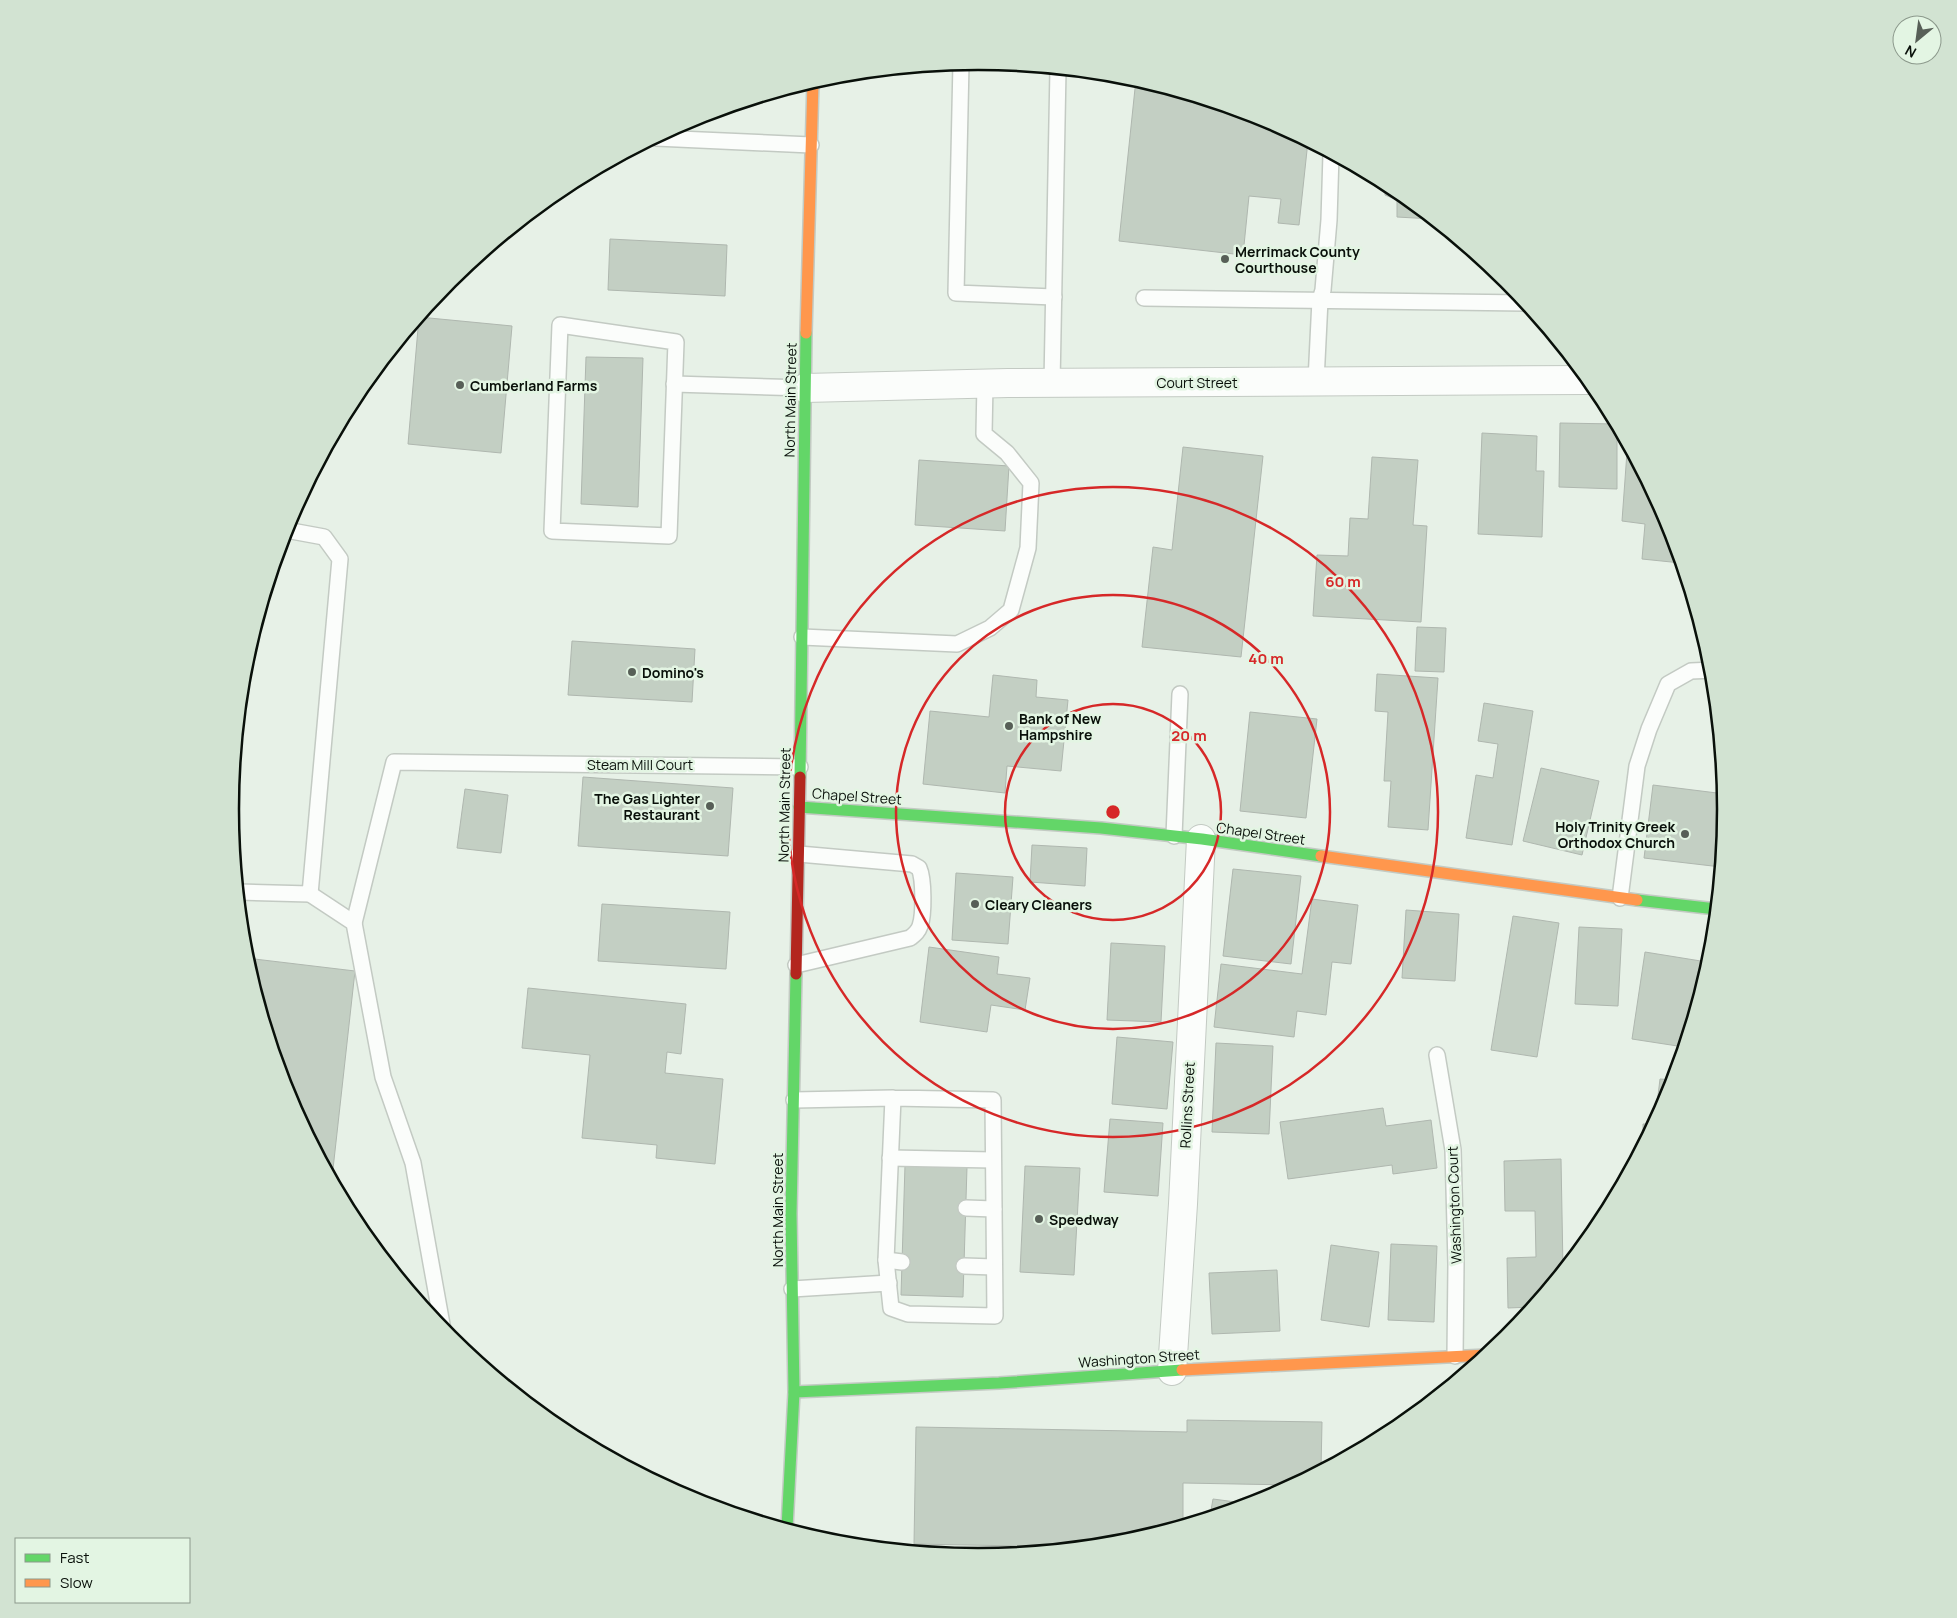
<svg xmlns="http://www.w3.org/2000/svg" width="1957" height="1618" viewBox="0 0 1957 1618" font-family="Manrope,sans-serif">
<rect width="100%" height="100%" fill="#e7f1e7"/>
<!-- building -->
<g fill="#c3cfc3" stroke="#afb7af">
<path d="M 1136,79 L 1265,118 L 1308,141 L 1299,225 L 1278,223 L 1281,199 L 1249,196 L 1243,255 L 1119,241 Z"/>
<path d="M 1385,182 L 1394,187 L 1432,219 L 1397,217 L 1397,200 L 1385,195 Z"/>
<path d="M 610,239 L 727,245 L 725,296 L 608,290 Z"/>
<path d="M 419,317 L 512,326 L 501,453 L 408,444 Z"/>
<path d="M 586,357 L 643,358 L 638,507 L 581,504 Z"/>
<path d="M 1560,423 L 1617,424 L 1617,489 L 1559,487 Z"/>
<path d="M 1482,433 L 1537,436 L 1536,471 L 1544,471 L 1542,537 L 1478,534 Z"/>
<path d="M 1183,447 L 1263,456 L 1241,657 L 1142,647 L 1153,547 L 1172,550 Z"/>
<path d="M 1627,452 L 1632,453 L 1669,523 L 1681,563 L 1642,559 L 1645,524 L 1622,521 Z"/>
<path d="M 1372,457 L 1418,460 L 1413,525 L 1427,526 L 1421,622 L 1313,616 L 1317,555 L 1348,556 L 1350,518 L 1368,519 Z"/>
<path d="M 919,460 L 1009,466 L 1005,531 L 915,525 Z"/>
<path d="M 1417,627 L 1446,628 L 1444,672 L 1415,671 Z"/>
<path d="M 572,641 L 695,649 L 692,702 L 568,695 Z"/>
<path d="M 1377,674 L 1438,678 L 1428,830 L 1388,827 L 1391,781 L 1384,781 L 1388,712 L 1375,711 Z"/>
<path d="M 993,675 L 1037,680 L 1036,697 L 1068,700 L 1061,771 L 1007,766 L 1005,793 L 923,784 L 930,711 L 989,717 Z"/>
<path d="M 1484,703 L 1533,711 L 1512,845 L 1466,838 L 1476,775 L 1493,778 L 1498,744 L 1478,741 Z"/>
<path d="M 1250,712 L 1317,719 L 1306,818 L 1240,811 Z"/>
<path d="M 1541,768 L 1599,781 L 1582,855 L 1523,841 Z"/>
<path d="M 583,777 L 733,788 L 728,856 L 578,846 Z"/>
<path d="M 1653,785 L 1725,794 L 1726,809 L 1721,867 L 1644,858 Z"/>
<path d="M 465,789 L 508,795 L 501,853 L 457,848 Z"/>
<path d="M 1032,845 L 1087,848 L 1085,886 L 1030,882 Z"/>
<path d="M 1233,869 L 1301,876 L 1291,964 L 1223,956 Z"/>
<path d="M 956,873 L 1013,877 L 1008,944 L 952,940 Z"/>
<path d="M 1312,899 L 1358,905 L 1351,964 L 1332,962 L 1326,1015 L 1297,1011 L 1294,1037 L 1214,1027 L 1221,964 L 1302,974 Z"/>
<path d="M 602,904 L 730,912 L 726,969 L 598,961 Z"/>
<path d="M 1406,910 L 1459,914 L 1455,981 L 1402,978 Z"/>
<path d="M 1513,916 L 1559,923 L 1537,1057 L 1491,1050 Z"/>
<path d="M 1579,927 L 1622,929 L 1618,1006 L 1575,1004 Z"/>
<path d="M 1111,943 L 1165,946 L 1161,1022 L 1107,1020 Z"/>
<path d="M 929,947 L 999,957 L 997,974 L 1030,978 L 1025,1010 L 991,1005 L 987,1032 L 920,1022 Z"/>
<path d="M 1645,952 L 1707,962 L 1704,979 L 1684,1047 L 1632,1039 Z"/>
<path d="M 246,958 L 355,971 L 332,1178 L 288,1095 Z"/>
<path d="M 528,988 L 686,1004 L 681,1054 L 667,1052 L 665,1073 L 723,1079 L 715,1164 L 656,1158 L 657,1145 L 582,1138 L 590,1055 L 522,1048 Z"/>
<path d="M 1117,1037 L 1173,1042 L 1167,1109 L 1112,1104 Z"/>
<path d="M 1216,1043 L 1273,1046 L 1269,1134 L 1212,1132 Z"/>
<path d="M 1660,1079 L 1674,1080 L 1669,1095 L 1660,1113 L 1656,1112 Z"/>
<path d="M 1383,1108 L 1386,1126 L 1431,1120 L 1437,1168 L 1393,1174 L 1392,1165 L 1288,1179 L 1280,1122 Z"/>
<path d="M 1110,1119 L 1163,1123 L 1158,1196 L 1104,1192 Z"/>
<path d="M 1643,1124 L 1654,1124 L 1643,1144 Z"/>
<path d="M 1561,1159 L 1563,1269 L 1532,1307 L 1508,1308 L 1507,1258 L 1536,1257 L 1535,1211 L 1505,1211 L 1504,1161 Z"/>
<path d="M 905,1165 L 967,1167 L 963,1297 L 901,1295 Z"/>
<path d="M 1025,1166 L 1080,1168 L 1074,1275 L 1020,1272 Z"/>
<path d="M 1391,1244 L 1437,1246 L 1434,1322 L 1388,1320 Z"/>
<path d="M 1331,1245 L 1379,1252 L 1369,1327 L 1321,1320 Z"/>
<path d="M 1277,1270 L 1280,1331 L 1212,1334 L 1209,1273 Z"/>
<path d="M 1187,1420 L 1322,1422 L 1321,1470 L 1291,1485 L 1183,1483 L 1183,1525 L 1124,1542 L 1074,1547 L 914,1544 L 916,1427 L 1187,1432 Z"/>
<path d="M 1213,1499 L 1251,1504 L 1210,1516 Z"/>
</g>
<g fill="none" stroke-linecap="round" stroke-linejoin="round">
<defs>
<g id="lane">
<path d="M 961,63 L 956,293 L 1054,297"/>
<path d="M 656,138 L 811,145"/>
<path d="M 1144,298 L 1526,303"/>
<path d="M 560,325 L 676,342 L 669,536 L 552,531 Z"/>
<path d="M 1316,381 L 1320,300 L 1323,290 L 1329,220 L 1331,154"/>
<path d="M 1052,383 L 1058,69"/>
<path d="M 674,384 L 805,388"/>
<path d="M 802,637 L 957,644 L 990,628 L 1011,610 L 1028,548 L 1031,483 L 1007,453 L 984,434 L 985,383"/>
<path d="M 1174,836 L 1180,694"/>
<path d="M 239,892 L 310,894 L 340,559 L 324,537 L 286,530"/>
<path d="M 310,894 L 354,923 L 383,1077 L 413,1163 L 443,1330"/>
<path d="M 1620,898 L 1637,766 L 1649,729 L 1668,684 L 1691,671 L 1713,670"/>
<path d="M 354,923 L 394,762 L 800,767"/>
<path d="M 796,965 L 910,938 C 915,934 918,932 920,926 C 924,915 924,879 919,868 L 912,864 L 799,854"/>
<path d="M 1437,1055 L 1453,1150 L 1456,1264 L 1455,1356"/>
<path d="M 794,1100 L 893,1098 L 993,1100 L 995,1316 L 908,1314 L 891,1308 L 886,1260 L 893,1098"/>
<path d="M 890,1158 L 993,1160"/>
<path d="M 966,1208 L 994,1209"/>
<path d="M 886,1260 L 902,1262"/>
<path d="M 964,1266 L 994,1267"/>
<path d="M 792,1289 L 889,1283"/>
</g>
<g id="street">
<path d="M 805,388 L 1008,383 L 1589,380"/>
<path d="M 1172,1371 L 1183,1204 L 1201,839"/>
</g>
<g id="fast">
<path d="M 800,777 L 806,333"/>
<path d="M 799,807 L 1101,828 L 1202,839 L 1321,856"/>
<path d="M 1637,900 L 1716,909"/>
<path d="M 794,1392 L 999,1383 L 1182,1370"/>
<path d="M 787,1528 L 794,1392 L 791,1214 L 796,974"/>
</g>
<g id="slow">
<path d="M 806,333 L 813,82"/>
<path d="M 1321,856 L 1637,900"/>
<path d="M 1182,1370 L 1487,1355"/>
</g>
<path id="jam" d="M 796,974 L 800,777"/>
</defs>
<!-- lane casing -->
<use href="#lane" stroke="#c3cac3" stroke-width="18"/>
<!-- street casing -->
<use href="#street" stroke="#c3cac3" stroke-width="30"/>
<!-- fast casing -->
<use href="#fast" stroke="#c3cac3" stroke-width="14"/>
<!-- slow casing -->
<use href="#slow" stroke="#c3cac3" stroke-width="14"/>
<!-- jam casing -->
<use href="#jam" stroke="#c3cac3" stroke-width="14"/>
<!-- lane -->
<use href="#lane" stroke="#fbfdfb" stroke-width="15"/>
<!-- street -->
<use href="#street" stroke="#fbfdfb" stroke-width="28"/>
<!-- fast -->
<use href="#fast" stroke="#63d668" stroke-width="11"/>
<!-- slow -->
<use href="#slow" stroke="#ff974d" stroke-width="11"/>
<!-- jam -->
<use href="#jam" stroke="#b3261e" stroke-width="11"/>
</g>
<!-- distance rings -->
<g fill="none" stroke="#d62828" stroke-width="2.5">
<circle cx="1113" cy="812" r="108"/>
<circle cx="1113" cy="812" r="217"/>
<circle cx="1113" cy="812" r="325"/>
</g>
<!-- markers -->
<g fill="#575f57" stroke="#e3f5e3" stroke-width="2">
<circle cx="1225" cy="259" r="5"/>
<circle cx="460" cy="385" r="5"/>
<circle cx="632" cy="672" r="5"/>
<circle cx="1009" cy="726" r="5"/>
<circle cx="710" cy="806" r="5"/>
<circle cx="1685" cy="834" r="5"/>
<circle cx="975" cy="904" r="5"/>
<circle cx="1039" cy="1219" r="5"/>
</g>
<g text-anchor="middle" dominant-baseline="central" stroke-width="5" stroke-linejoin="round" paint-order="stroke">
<!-- poi labels -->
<g font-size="14" font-weight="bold" fill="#09100a" stroke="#e3f5e3" text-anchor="start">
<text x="1235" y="251">Merrimack County<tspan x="1235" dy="16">Courthouse</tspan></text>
<text x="470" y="385">Cumberland Farms</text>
<text x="642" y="672">Domino's</text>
<text x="1019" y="718">Bank of New<tspan x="1019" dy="16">Hampshire</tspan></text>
<text x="700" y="798" text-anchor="end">The Gas Lighter<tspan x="700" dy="16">Restaurant</tspan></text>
<text x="1675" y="826" text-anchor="end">Holy Trinity Greek<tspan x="1675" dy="16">Orthodox Church</tspan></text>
<text x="985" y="904">Cleary Cleaners</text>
<text x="1049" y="1219">Speedway</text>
</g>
<!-- street labels -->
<g font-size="14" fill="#09100a" stroke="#e3f5e3">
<text x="1197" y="382">Court Street</text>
<text transform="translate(790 400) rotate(-89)">North Main Street</text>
<text x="640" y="764">Steam Mill Court</text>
<text transform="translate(857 796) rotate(4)">Chapel Street</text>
<text transform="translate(784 805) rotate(-89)">North Main Street</text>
<text transform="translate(1261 833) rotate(8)">Chapel Street</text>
<text transform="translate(1187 1105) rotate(-87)">Rollins Street</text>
<text transform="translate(1454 1205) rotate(-92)">Washington Court</text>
<text transform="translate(777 1210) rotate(-90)">North Main Street</text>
<text transform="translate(1139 1358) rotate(-4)">Washington Street</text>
</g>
</g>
<!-- crop -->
<path d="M0 0H1957V1618H0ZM239 809a739 739 0 1 1 1478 0a739 739 0 1 1-1478 0Z" fill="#d2e3d2" fill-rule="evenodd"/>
<path fill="none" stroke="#09100a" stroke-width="2.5" d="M239 809a739 739 0 1 1 1478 0a739 739 0 1 1-1478 0Z"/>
<circle cx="1113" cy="812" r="8" fill="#d62828" stroke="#e3f5e3" stroke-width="2.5"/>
<g font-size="15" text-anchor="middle" font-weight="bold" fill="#d62828" stroke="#e3f5e3" stroke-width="5" stroke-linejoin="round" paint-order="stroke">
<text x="1343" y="587">60 m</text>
<text x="1266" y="664">40 m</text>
<text x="1189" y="741">20 m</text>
</g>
<!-- legend -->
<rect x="15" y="1538" width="175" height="65" fill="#e3f5e3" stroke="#8c998c"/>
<rect x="25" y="1554" width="25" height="8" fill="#63d668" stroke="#8c998c"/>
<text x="60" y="1563" font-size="15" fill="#09100a">Fast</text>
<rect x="25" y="1579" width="25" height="8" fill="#ff974d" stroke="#8c998c"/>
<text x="60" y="1588" font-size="15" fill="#09100a">Slow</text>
<!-- north arrow -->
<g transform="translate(1917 40) rotate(209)"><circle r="24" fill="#e3f5e3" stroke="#8c998c"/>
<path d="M0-4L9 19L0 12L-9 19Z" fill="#575f57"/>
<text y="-8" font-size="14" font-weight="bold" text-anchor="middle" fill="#09100a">N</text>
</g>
</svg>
